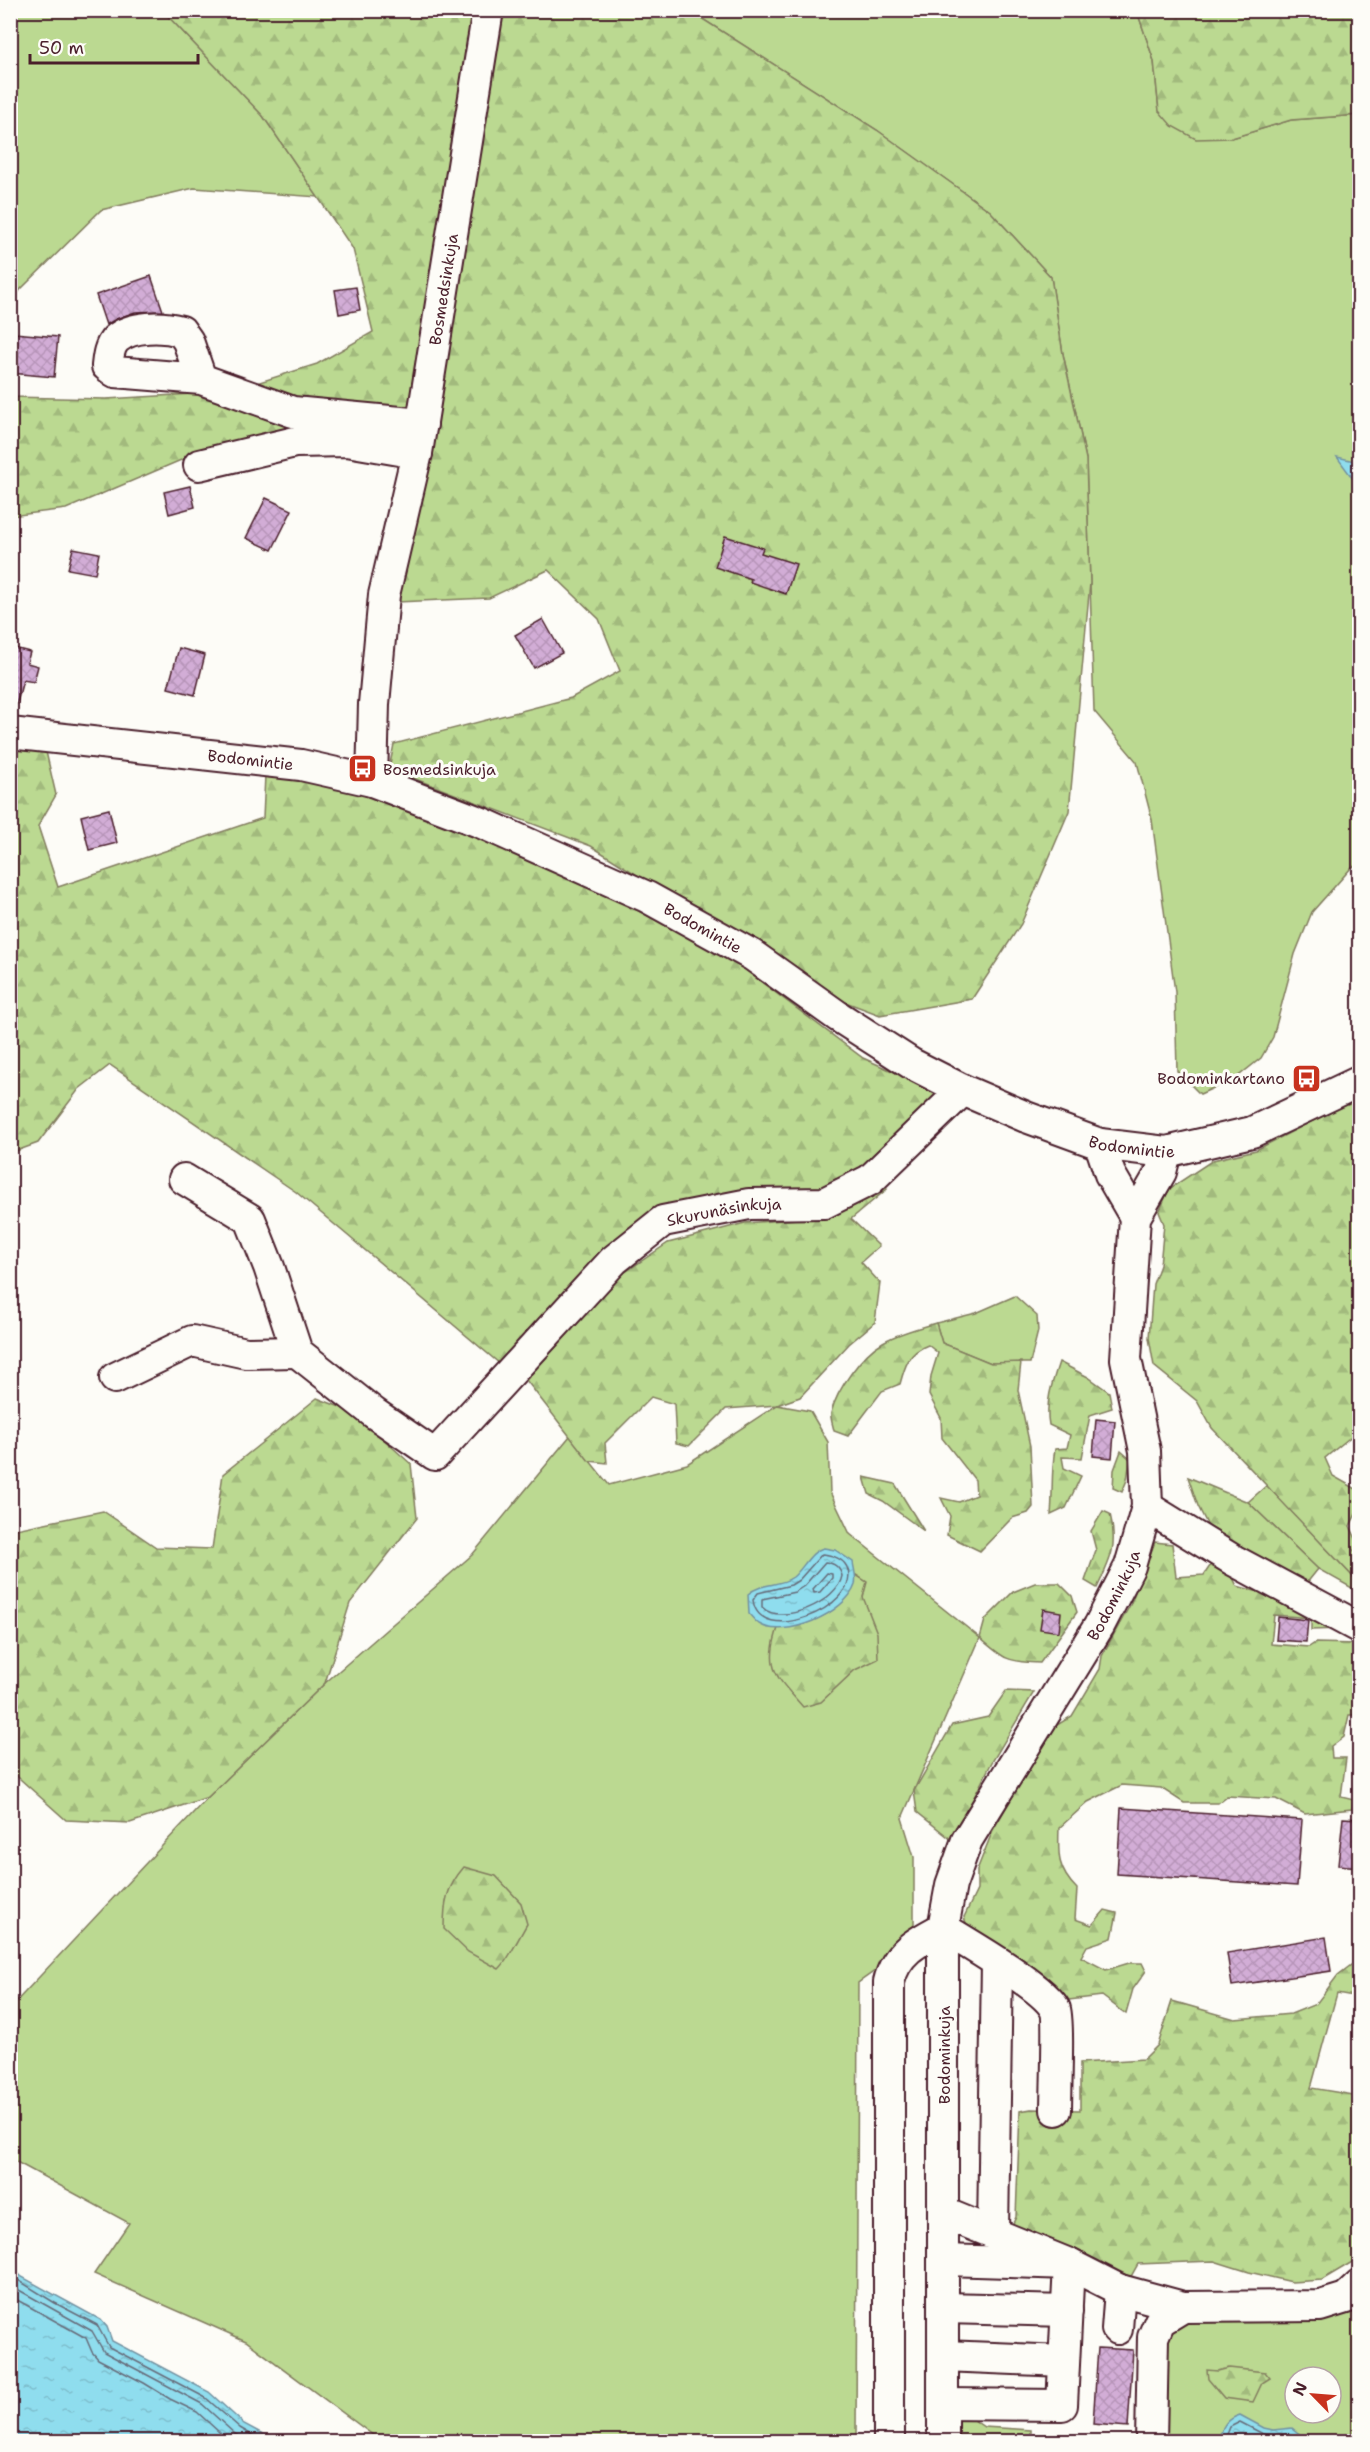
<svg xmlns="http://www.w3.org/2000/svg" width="1370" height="2452" viewBox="0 0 1370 2452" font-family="'Shantell Sans',sans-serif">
<defs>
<pattern id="forest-firs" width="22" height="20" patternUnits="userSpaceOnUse" patternTransform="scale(1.5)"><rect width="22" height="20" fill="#bbd991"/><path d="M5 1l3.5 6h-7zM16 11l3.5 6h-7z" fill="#a2ba7d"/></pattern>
<pattern id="water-ripples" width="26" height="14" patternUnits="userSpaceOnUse" patternTransform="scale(1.5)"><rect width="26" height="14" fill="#8fddee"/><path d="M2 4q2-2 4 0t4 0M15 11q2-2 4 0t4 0" fill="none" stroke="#7dbdcc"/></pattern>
<pattern id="building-cross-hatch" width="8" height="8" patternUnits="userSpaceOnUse" patternTransform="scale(1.5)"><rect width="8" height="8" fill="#d2add6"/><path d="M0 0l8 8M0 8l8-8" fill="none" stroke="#b694b8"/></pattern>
</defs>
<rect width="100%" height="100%" fill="#fdfcf7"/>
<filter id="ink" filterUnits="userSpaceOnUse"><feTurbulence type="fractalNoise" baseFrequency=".0167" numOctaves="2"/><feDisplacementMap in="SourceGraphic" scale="12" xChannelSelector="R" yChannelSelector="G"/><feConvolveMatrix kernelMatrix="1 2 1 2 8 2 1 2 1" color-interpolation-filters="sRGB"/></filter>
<g filter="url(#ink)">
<!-- grass -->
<g fill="#bbd991" stroke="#827c5e" stroke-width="1.5" fill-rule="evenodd">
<path d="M 11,11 L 163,11 L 263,116 L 318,197 L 194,188 L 101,210 L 20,290 L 11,305 Z"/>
<path d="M 690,11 L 1137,11 L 1154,61 L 1159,111 L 1232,138 L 1291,120 L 1359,115 L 1359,865 L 1352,867 L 1312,912 L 1295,954 L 1273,1037 L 1261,1058 L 1236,1078 L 1200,1094 L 1177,1071 L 1175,992 L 1152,820 L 1137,762 L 1094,711 L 1086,459 L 1063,354 L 1051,277 L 990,211 L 877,130 Z"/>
<path d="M 1015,1296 L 1037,1316 L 1038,1331 L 1030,1363 L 991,1363 L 942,1343 L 936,1323 L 976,1313 Z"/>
<path d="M 777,1405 L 810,1411 L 828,1442 L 830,1492 L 850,1534 L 980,1638 L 902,1818 L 914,1857 L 914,1943 L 858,1983 L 856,2441 L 381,2441 L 246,2341 L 94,2274 L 129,2223 L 11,2159 L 10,2008 L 208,1797 L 325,1683 L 472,1555 L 570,1436 L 609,1485 L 687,1464 Z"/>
<path d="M 1267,1485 L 1359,1583 L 1359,1592 L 1318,1569 L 1248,1502 Z"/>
<path d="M 1320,2306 L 1359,2311 L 1359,2441 L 1151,2442 L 1160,2321 ZM 1295,2377 L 1331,2377 L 1331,2413 L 1295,2413 Z"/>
<path d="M 958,2413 L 968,2416 L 984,2427 L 1031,2430 L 1031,2441 L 952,2441 Z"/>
</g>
<!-- forest -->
<g fill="url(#forest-firs)" stroke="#827c5e" stroke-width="1.5">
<path d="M 163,11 L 690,11 L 877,130 L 990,211 L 1051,277 L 1063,354 L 1086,459 L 1090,583 L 1069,811 L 1021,924 L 972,999 L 880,1015 L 832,997 L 591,846 L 389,769 L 394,744 L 571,698 L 620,671 L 599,619 L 548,570 L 489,598 L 397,602 L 434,435 L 207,449 L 66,509 L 11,516 L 10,397 L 106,399 L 228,392 L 317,364 L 373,332 L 353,249 L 263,116 Z"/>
<path d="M 1137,11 L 1354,11 L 1359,18 L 1359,115 L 1291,120 L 1232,138 L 1196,139 L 1172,126 L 1159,111 L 1154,61 Z"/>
<path d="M 11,741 L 44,743 L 56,795 L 38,826 L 58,887 L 263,818 L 265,775 L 381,795 L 582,883 L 720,951 L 863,1058 L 946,1095 L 866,1169 L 815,1193 L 668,1212 L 506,1369 L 296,1192 L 110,1065 L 79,1089 L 38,1143 L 11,1153 L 11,1037 L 19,1020 L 15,1006 L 11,1001 Z"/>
<path d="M 1359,1097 L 1359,1430 L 1325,1458 L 1333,1476 L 1358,1490 L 1359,1508 L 1350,1526 L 1359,1545 L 1354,1550 L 1359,1558 L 1359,1583 L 1212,1428 L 1197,1401 L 1154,1366 L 1149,1338 L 1153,1284 L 1160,1265 L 1164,1224 L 1159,1212 L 1169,1189 L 1213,1160 L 1256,1150 Z"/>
<path d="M 883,1183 L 887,1189 L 851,1219 L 879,1246 L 861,1262 L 880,1283 L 875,1322 L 849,1344 L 800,1397 L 777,1405 L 726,1409 L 689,1446 L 676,1443 L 674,1404 L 651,1397 L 605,1443 L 607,1463 L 589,1461 L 526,1380 L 621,1275 L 668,1243 L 745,1223 L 824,1217 Z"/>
<path d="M 936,1323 L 942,1343 L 991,1363 L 1021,1362 L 1018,1390 L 1030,1446 L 1033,1507 L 1028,1513 L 1012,1518 L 980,1551 L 947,1535 L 950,1516 L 941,1498 L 959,1502 L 976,1495 L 975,1480 L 942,1438 L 941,1418 L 929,1395 L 931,1376 L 938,1353 L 928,1345 C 909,1352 905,1365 900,1384 L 882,1391 L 848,1436 L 834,1431 C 833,1425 830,1418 831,1413 C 837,1389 862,1354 883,1342 C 899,1333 918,1328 936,1323 Z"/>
<path d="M 1059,1362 L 1088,1377 L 1109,1392 L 1112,1408 L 1090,1415 L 1082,1458 L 1062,1457 L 1064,1468 L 1081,1476 L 1066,1508 L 1051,1515 C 1053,1492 1051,1471 1055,1449 L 1067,1448 L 1070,1435 L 1049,1425 C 1045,1403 1052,1383 1059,1362 Z"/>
<path d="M 317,1398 L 353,1412 L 411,1464 L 417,1518 L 350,1603 L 325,1683 L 208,1797 L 130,1823 L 66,1820 L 11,1771 L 11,1530 L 103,1511 L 156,1547 L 212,1549 L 223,1474 Z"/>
<path d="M 1121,1451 L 1130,1459 L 1127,1480 L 1122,1492 L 1113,1488 L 1114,1470 Z"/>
<path d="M 864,1477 L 895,1484 L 924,1531 L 883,1501 L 869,1494 Z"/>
<path d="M 1188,1477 L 1248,1502 L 1318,1569 L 1306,1584 L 1211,1532 L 1198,1506 Z"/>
<path d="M 1103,1511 L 1110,1514 C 1118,1546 1111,1559 1097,1588 L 1085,1581 L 1096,1550 L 1091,1531 Z"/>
<path d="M 1155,1542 L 1172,1544 L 1176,1577 L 1204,1575 L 1212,1563 L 1231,1574 L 1237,1586 L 1277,1597 L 1342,1629 L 1311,1630 L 1311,1618 L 1274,1615 L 1271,1644 L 1309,1647 L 1315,1643 L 1357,1644 L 1359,1715 L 1349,1715 L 1344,1737 L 1331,1747 L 1332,1758 L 1346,1758 L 1341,1797 L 1354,1800 L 1352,1809 L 1305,1814 L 1276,1799 L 1227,1796 L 1218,1803 L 1184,1803 L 1161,1788 L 1122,1785 L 1088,1802 L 1059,1828 C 1058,1855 1057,1869 1077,1889 L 1075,1919 L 1092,1925 L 1105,1910 L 1117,1913 L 1112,1938 L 1087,1946 L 1081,1957 L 1106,1970 L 1129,1963 L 1142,1963 L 1146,1971 L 1133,1989 L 1126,2014 L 1102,1996 L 1069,2000 L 1056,1993 L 969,1932 L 964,1917 L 977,1890 L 977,1870 L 993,1830 L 1052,1728 L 1072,1716 L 1100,1669 L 1102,1656 L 1130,1605 Z"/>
<path d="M 856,1575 L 867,1582 L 863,1597 L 877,1633 L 878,1659 L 855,1670 L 821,1702 L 803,1707 C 777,1677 764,1669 778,1628 C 809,1626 851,1610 856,1575 Z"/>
<path d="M 1035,1583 L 1059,1583 L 1072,1596 L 1077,1612 L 1040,1663 C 1007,1662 1004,1659 980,1638 L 985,1620 L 1013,1592 Z"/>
<path d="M 1006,1691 L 1034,1692 L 992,1762 L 952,1840 L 917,1812 L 914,1791 L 952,1725 L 988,1717 Z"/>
<path d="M 464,1867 L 496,1876 L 521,1903 L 527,1924 C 519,1937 509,1960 499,1969 L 468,1952 L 444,1929 C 444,1903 446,1888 464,1867 Z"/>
<path d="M 1359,1959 L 1359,1997 L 1337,1993 L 1311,2088 L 1359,2096 L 1359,2258 L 1322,2280 L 1292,2282 L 1249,2272 L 1214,2261 L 1138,2264 L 1129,2280 L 1010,2229 L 1016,2217 L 1020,2111 L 1031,2109 L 1080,2110 L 1080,2063 L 1144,2059 L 1158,2045 L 1172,2001 L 1235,2019 L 1291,2014 L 1316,2004 L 1338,1975 Z"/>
<path d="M 1229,2368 L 1265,2372 L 1270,2378 L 1262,2383 L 1253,2402 L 1224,2398 L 1208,2379 L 1207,2370 L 1218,2371 Z"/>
</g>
<!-- water -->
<g fill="url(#water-ripples)" stroke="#7391a0" stroke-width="1.5">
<path d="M 1337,457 L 1359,462 L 1359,487 Z"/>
<path d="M 824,1548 L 835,1550 L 853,1562 C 854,1570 857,1577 855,1585 C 846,1613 784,1640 759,1624 C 755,1621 752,1617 749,1614 L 748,1594 C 762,1582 779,1587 793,1577 C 803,1569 811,1550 824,1548 Z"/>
<path d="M 11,2267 L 22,2277 L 101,2320 L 107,2327 L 112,2341 L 209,2392 L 244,2424 L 276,2441 L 11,2441 Z"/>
<path d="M 1240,2415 L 1264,2428 L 1273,2430 L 1292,2428 L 1308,2441 L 1217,2441 C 1223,2428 1226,2419 1240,2415 Z"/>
</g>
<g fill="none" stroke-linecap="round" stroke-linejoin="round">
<!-- shore -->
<g stroke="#666b79" stroke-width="1.5">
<path d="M 822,1554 C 832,1555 845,1559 848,1570 C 859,1607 759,1648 753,1600 L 758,1593 L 791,1585 L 799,1580 Z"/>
<path d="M 825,1562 C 834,1563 840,1567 842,1576 C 838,1601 781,1627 762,1607 L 762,1599 L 795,1592 L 804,1586 Z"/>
<path d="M 827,1573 L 832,1574 L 832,1578 L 820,1592 L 814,1593 L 813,1589 Z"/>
<path d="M 10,2275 L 55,2303 L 97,2325 L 109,2347 L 206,2398 L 240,2428 L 264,2442"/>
<path d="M 10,2285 L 92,2331 L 104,2352 L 202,2404 L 235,2434 L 248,2442"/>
<path d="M 10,2296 L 86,2338 L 92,2352 L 98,2359 L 144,2383 L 170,2399 L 197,2412 L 230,2442"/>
<path d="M 1224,2442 L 1230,2427 L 1240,2422 L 1263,2434 L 1273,2436 L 1290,2434 L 1298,2442"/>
</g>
</g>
<!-- building -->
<g fill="url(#building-cross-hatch)" stroke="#4a1f2b" stroke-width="1.5">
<path d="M 151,276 L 163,311 L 135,312 L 116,319 L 106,325 L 96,295 Z"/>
<path d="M 356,287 L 360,310 L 339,314 L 335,290 Z"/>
<path d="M 14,333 L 58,337 L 54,377 L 10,373 Z"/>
<path d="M 190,486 L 195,507 L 169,514 L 164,492 Z"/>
<path d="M 266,498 L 292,510 L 272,550 L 246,538 Z"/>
<path d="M 725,536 L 763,548 L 761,553 L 796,564 L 786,594 L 750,582 L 751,579 L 715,567 Z"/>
<path d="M 73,548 L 99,553 L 95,574 L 68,569 Z"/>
<path d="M 543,619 L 562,653 L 534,668 L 515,635 Z"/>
<path d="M 10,647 L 30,652 L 27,663 L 38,666 L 34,682 L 23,680 L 17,703 L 10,703 Z"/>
<path d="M 179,648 L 205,655 L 195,695 L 168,688 Z"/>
<path d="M 109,809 L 117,843 L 89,850 L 81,816 Z"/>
<path d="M 1096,1419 L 1115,1421 L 1112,1458 L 1093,1456 Z"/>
<path d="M 1043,1609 L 1061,1612 L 1059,1632 L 1040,1629 Z"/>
<path d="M 1278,1617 L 1308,1620 L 1306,1642 L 1276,1640 Z"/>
<path d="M 1121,1808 L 1302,1820 L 1297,1886 L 1117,1874 Z"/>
<path d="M 1343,1818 L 1359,1819 L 1359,1867 L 1338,1865 Z"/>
<path d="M 1326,1937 L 1331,1971 L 1232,1986 L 1227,1953 Z"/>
<path d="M 1098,2348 L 1133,2350 L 1128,2427 L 1093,2424 Z"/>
</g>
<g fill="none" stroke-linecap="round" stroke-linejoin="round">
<defs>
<g id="minor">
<path d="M 201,379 L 188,341 L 181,331 C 163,326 132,325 116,339 C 109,346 108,357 107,366 L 115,372 L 201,379 L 293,412 L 422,424"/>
<path d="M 199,465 L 295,442 L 347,441 L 417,453"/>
<path id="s1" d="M 10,733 L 301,765 L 372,781 L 482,823 L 647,897 L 752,955 L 839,1017 L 912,1064 L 963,1090 L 1026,1117 L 1100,1144 L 1166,1152 L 1252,1132 L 1360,1081"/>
<path id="s2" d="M 372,781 L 374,704 L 384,595 L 417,453 L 488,10"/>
<path d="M 1100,1144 L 1110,1174 L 1135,1217"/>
<path id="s3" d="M 184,1179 L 250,1219 L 269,1267 L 297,1352 L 374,1413 L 435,1455 L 614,1260 L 663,1221 L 749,1204 L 824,1203 L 870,1180 L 963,1090"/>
<path d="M 115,1378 L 192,1341 L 246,1353 L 297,1352"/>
<path d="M 1147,1507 L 1233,1560 L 1360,1628"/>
<path d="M 944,2213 L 1069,2264 L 1120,2290 L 1183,2307 L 1320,2306 L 1346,2298 L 1360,2285"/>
<path d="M 993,2233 L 997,1962"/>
<path d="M 944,2308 L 1067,2311"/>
<path d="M 1117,2329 L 1120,2290"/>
<path d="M 944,2356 L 1064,2361"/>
<path d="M 944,2404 L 1062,2405 L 1069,2264 L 944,2260"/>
<path d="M 889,2442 L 889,1982 C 896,1952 918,1941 943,1928 C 967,1943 1044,1987 1055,2009 C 1059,2017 1056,2094 1056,2110"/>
<path id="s4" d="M 943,2442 L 943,1928 L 951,1885 L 967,1840 L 1099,1626 L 1130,1566 L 1147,1507 L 1145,1451 L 1126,1359 L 1135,1217 L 1161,1172 L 1166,1152"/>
<path d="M 1151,2442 L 1153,2337 L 1160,2321 L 1183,2307"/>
</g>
</defs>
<!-- minor casing -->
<use href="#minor" stroke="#4a1f2b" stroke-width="34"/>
<!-- minor -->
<use href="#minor" stroke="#fdfcf7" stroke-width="30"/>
</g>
</g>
<!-- icons -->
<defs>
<symbol id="bus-square" viewBox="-11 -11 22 22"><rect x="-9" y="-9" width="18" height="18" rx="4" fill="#c8321e" stroke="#fdfcf7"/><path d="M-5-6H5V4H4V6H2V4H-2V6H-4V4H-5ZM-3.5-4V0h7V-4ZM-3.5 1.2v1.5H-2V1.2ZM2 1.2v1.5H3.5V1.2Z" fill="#fff"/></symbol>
</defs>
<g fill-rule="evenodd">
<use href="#bus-square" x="346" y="752" width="33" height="33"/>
<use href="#bus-square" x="1290" y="1062" width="33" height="33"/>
</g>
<g text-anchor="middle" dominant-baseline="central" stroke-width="6" stroke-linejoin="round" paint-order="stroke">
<!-- street labels -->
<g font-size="16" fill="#4a1f2b" stroke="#fdfcf7">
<text stroke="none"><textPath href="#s2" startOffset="498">Bosmedsinkuja</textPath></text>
<text stroke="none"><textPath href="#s1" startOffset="242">Bodomintie</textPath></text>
<text stroke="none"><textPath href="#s1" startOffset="728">Bodomintie</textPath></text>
<text stroke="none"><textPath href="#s1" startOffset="1214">Bodomintie</textPath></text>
<text stroke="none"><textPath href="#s3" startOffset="780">Skurunäsinkuja</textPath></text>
<text stroke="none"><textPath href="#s4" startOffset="891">Bodominkuja</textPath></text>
<text transform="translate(944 2055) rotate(-90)">Bodominkuja</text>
</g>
<!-- poi labels -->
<g font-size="16" fill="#4a1f2b" stroke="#fdfcf7" text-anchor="start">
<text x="383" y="769">Bosmedsinkuja</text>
<text x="1285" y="1078" text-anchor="end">Bodominkartano</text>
</g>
</g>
<!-- margin -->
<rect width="1370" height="2452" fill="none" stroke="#fdfcf7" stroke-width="36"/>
<rect x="18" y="18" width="1334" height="2416" fill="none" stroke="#4a1f2b" stroke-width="2" filter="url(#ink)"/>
<!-- north arrow -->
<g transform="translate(1313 2395) rotate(295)"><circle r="28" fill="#fdfcf7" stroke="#b5a4a5" stroke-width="1.5"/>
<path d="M0-4.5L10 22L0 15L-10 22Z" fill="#c8321e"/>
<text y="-9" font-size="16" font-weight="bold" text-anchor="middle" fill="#4a1f2b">N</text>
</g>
<!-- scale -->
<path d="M30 54v9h168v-9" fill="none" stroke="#4a1f2b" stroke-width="3"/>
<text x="39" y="54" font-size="18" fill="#4a1f2b" stroke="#fdfcf7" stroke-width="4.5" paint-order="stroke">50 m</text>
</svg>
